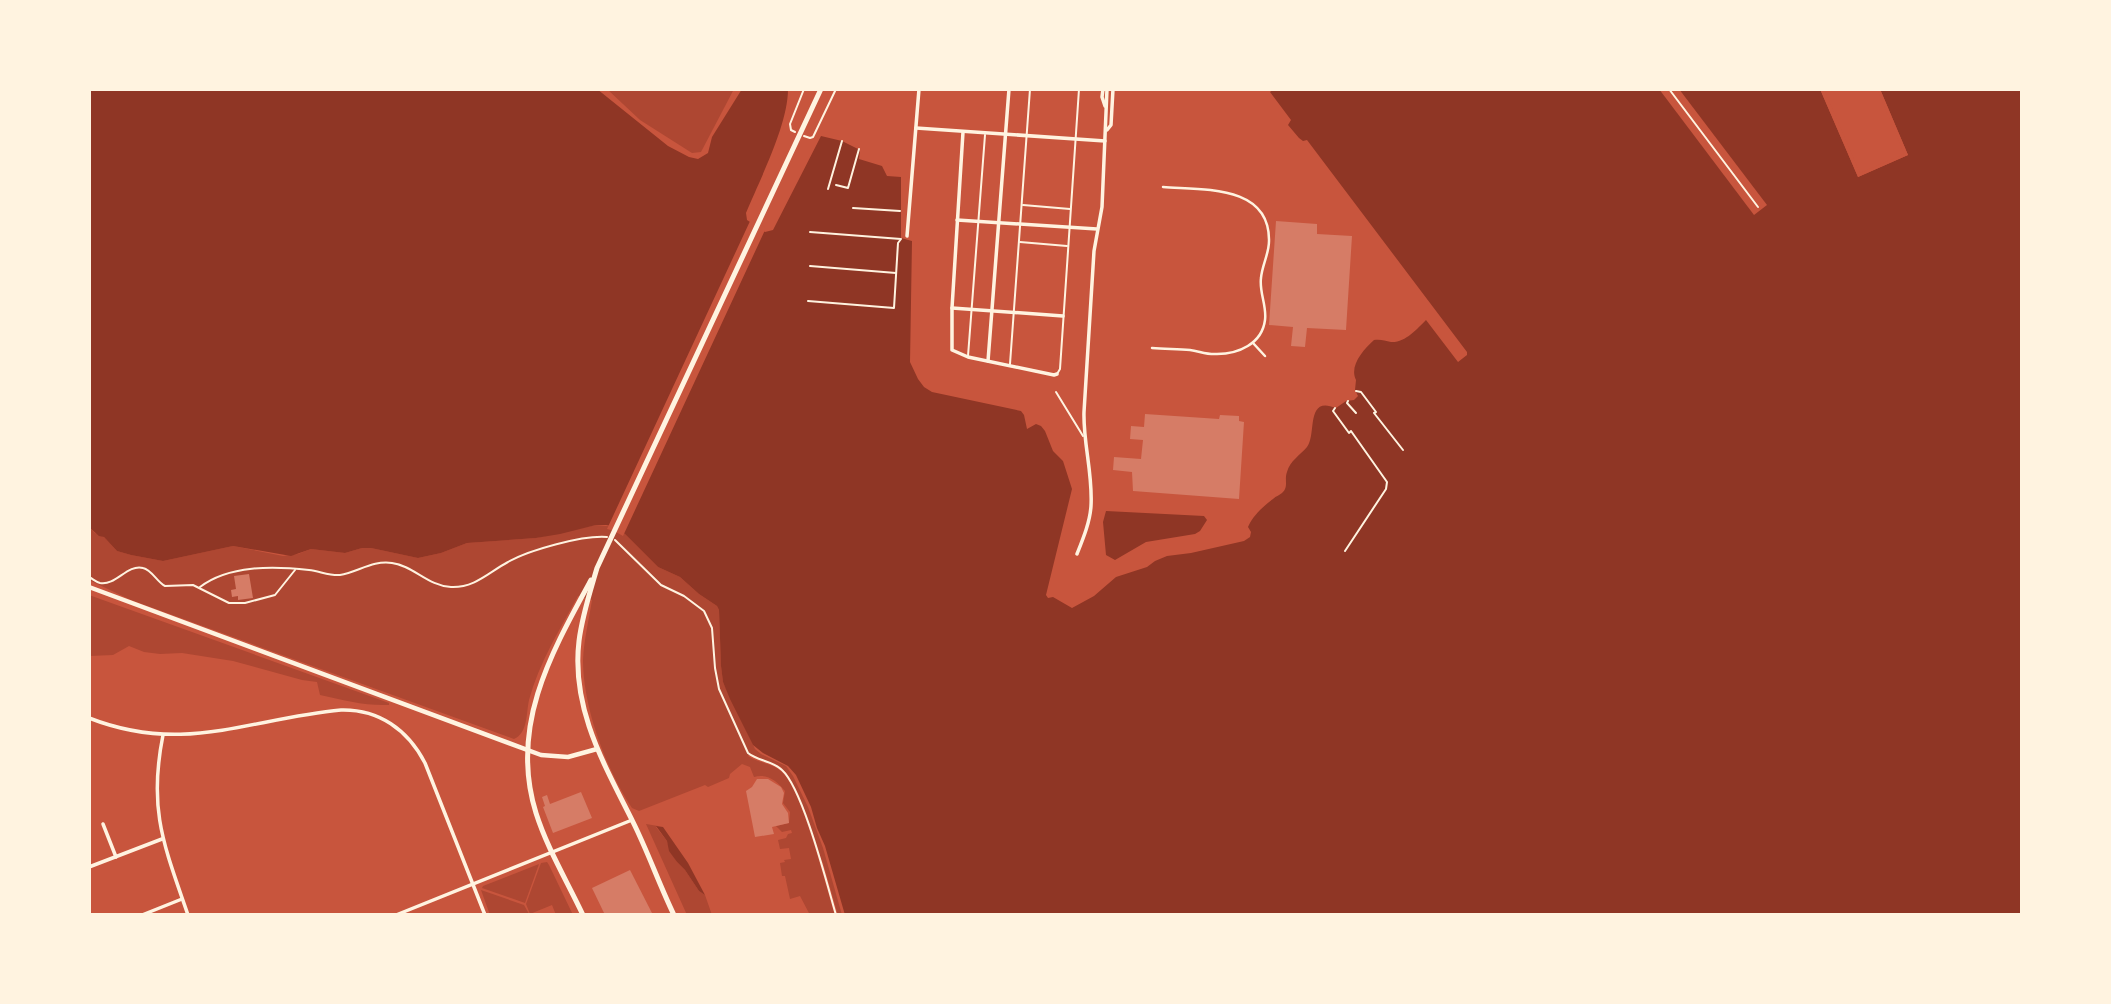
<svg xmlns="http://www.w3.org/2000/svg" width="2111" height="1004" viewBox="0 0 2111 1004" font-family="Bitter,serif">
<rect width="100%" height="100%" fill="#c8553d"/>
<!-- green -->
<g fill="#ae4732">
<path d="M 607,89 L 734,89 L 701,152 L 692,153 L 640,120 Z"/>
<path d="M 596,525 L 616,527 L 625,534 L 658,567 L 680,577 L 699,594 L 717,606 L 719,610 L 721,666 L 723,682 L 755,749 L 761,754 L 786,766 L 793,776 L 808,807 L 823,848 L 842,915 L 838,915 L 823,863 L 818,853 L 800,801 L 790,779 L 781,767 L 750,754 L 748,756 C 758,763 773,763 782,772 C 803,792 825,884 835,915 L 810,915 L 800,896 L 790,899 L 785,876 L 782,876 L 780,863 L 785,862 L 784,860 L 791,859 L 789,848 L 780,849 L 778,840 L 786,838 L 788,834 L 792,833 L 791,830 L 782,832 L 776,826 L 789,823 L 790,812 L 783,803 L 785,791 C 777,781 767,773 754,777 L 750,767 L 742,764 L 730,774 L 729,778 L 708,787 L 705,785 L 639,811 L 632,808 C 606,769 583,707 583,660 C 584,639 589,620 592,600 L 578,596 C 560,629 539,663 529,700 C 526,714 528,733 514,739 L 131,600 L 89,580 L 89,527 L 95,533 L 104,537 L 117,551 L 131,555 L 163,561 L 233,546 L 283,556 L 298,554 L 311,549 L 345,553 L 362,548 L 371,548 L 418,558 L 441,553 L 467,543 L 536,538 Z"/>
<path d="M 89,595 L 389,703 L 389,705 C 365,706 343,700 320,695 L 317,682 L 302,680 L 233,661 L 182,653 L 160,654 L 144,652 L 129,646 L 113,655 L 89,656 Z"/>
<path d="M 646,824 L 658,826 L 656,827 L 667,841 L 670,851 L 677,862 L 685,870 L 699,891 L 705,895 L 712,915 L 687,915 Z"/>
<path d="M 547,862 L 549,865 L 573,915 L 556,915 L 552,905 L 530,914 L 526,904 L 541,863 Z"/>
<path d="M 539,864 L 525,903 L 482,888 L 483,886 Z"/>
<path d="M 481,890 L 524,905 L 529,914 L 490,915 Z"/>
</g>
<!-- water -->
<g fill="#8f3625">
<path d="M 89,89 L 597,89 L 668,146 L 689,157 L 698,159 L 708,153 L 712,137 L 742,89 L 788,89 C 788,125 760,179 746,213 L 747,220 L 765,232 L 773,230 L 821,136 L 842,141 L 860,150 L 859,159 L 882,166 L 887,176 L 901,177 L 901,238 L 912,241 L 910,362 L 918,379 L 924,387 L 932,392 L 1021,411 L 1024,415 L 1027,429 L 1036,424 L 1041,426 L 1045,431 L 1053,451 L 1063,461 L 1072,489 L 1046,595 L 1048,598 L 1053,597 L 1072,608 L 1094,596 L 1116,577 L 1147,567 L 1155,561 L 1167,556 L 1191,553 L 1244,541 L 1250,537 L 1251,532 L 1248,527 C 1252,517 1264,505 1273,499 C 1276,496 1280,495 1282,493 C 1289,487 1284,480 1287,472 C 1290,461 1300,455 1307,447 C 1317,434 1305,395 1336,408 L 1346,401 L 1354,400 L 1358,396 L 1355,390 L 1356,380 C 1349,366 1363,350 1374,340 C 1381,339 1385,341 1391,342 C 1405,343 1417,329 1426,320 L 1458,362 L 1467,355 L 1467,352 L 1307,140 L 1303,141 L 1299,138 L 1288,125 L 1291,120 L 1270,92 L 1274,89 L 1820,89 L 1858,177 L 1908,155 L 1880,89 L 2022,89 L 2022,915 L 845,915 L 825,846 L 817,828 L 811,807 L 796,775 L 788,766 L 763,753 L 753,745 L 730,699 L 723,682 L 721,666 L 719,610 L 717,606 L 699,594 L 680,577 L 658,567 L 625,534 L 616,527 L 606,525 L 596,525 L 560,534 L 536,538 L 467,543 L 441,553 L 418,558 L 371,548 L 362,548 L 345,553 L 311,549 L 291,556 L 233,546 L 163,561 L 131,555 L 117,551 L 104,537 L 99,536 L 89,527 Z"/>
<path d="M 1106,511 L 1204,516 L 1207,520 L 1200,531 L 1195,534 L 1146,542 L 1115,560 L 1106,555 L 1103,522 Z"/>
<path d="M 656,826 L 663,827 L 688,863 L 705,895 L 699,891 L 685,870 L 677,862 L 669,851 L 667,841 Z"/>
</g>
<!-- pier -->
<g fill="#c8553d">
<path d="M 1659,89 L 1679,89 L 1767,205 L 1754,215 Z"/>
<path d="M 1820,89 L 1824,89 L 1860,173 L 1904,154 L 1877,89 L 1880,89 L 1908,155 L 1858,177 Z"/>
<path d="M 751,219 L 766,228 L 623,536 L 614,531 L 607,529 Z"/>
</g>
<!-- building -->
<g fill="#d67c66">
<path d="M 1276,221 L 1317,224 L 1317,234 L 1352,236 L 1346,330 L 1307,328 L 1305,347 L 1291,346 L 1293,327 L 1269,325 Z"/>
<path d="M 1145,414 L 1219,419 L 1220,415 L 1239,416 L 1239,421 L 1244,422 L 1239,499 L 1133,491 L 1132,472 L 1113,470 L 1114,457 L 1141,459 L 1143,440 L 1130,439 L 1131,426 L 1144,427 Z"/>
<path d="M 249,574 L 253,598 L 238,600 L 238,596 L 232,597 L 231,590 L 236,589 L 234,576 Z"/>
<path d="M 757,779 L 768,779 L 781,787 L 784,793 L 782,804 L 788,813 L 789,823 L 772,827 L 774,834 L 755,837 L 746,791 L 752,787 Z"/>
<path d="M 581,792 L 592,818 L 553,833 L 543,807 L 545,806 L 542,797 L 547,795 L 550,804 Z"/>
<path d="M 630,870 L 653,915 L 605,915 L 592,888 Z"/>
</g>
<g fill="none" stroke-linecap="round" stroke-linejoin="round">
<!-- path -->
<g stroke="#fff3e0" stroke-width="2">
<path d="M 795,132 L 791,130 L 790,124 L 804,89"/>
<path d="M 804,136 L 810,138 L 813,137 L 836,89"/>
<path d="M 836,185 L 848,188 L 859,149"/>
<path d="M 828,189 L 842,141"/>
<path d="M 853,208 L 900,211"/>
<path d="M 810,266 L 896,273"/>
<path d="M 808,301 L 894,308 L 898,243 L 901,239 L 810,232"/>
<path d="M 1356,391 L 1361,392 L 1376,412 L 1374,413 L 1403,450"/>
<path d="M 1348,401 L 1347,403 L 1356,413"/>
<path d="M 1335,408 L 1333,411 L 1349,433 L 1351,431 L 1387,482 L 1386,489 L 1345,551"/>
<path d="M 615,540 L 661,585 L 684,596 L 704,611 L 712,628 L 715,668 L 719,689 L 748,753 C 758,761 773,761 782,770 C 803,789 827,884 836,915"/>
<path d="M 89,577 C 93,579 96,582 100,583 C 116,586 127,564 143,568 C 152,570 157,582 165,586 L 193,585 L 229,603 L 245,603 L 275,595 L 295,570"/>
<path d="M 200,587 C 229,565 273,566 309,570 C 319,571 330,576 340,575 C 358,572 373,560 392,563 C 414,566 428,586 451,587 C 475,588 489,572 508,562 C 529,550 583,535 607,537"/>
</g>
<!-- service -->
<g stroke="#fff3e0" stroke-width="2">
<path d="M 1669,89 L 1758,207"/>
<path d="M 1023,205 L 1070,209"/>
<path d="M 1020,242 L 1067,246"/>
<path d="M 968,356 L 985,135"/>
<path d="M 1010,364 L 1030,89"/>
<path d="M 1057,374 L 1060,369 L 1079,89"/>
<path d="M 1056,392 L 1083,436"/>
</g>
<!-- pedestrian -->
<g stroke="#fff3e0" stroke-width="2.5">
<path d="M 1253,343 L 1265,356"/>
<path d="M 1152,348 C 1165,349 1177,349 1190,350 C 1199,351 1207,355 1217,354 C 1238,354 1262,344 1265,320 C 1267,306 1259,292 1261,278 C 1262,265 1269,254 1269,241 C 1270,184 1202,190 1163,187"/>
</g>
<!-- minor -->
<g stroke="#fff3e0" stroke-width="3.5">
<path d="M 916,128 L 1105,141"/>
<path d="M 1107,130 L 1111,125 L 1113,89"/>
<path d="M 963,132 L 952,308 L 952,350 L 968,357 L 1054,375 L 1057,374"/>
<path d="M 957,220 L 1097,229"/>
<path d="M 907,236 L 919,89"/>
<path d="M 952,308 L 1063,316"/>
<path d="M 988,361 L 1009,89"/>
<path d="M 1077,554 C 1083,539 1090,522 1091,506 C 1093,474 1083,443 1084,412 L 1094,251 L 1102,207 L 1107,89"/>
<path d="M 89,718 C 184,755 247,719 341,710 C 379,709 408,730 425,763 L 485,915"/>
<path d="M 163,735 C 148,810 164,845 188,915"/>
<path d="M 103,824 L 116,857"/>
<path d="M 89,867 L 162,839"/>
<path d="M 142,915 L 182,899"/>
</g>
<!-- tertiary -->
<g stroke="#fff3e0" stroke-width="3.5">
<path d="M 1103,89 L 1102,97 L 1105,106"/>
<path d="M 396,915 L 632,820"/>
</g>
<!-- secondary -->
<path stroke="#fff3e0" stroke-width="4.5" d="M 89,587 L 541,755 L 568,757 L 597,749"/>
<!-- primary -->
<g stroke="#fff3e0" stroke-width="5">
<path d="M 583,915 C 567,881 547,848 536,813 C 509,727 551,653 591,580"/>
<path d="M 674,915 C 659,884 648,852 633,822 C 604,764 571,708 579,641 C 582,616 590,592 597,568 L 821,89"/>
</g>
</g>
<!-- border -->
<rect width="2111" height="1004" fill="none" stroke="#fff3e0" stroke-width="182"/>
</svg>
